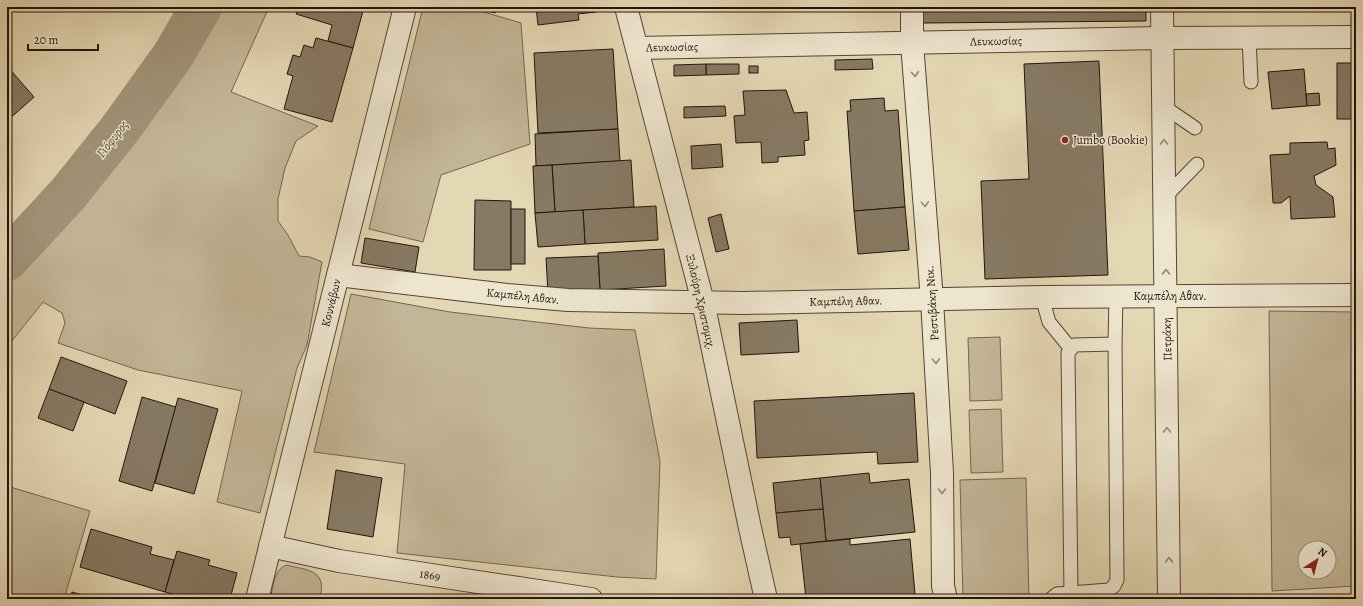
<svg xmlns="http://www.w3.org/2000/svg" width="1363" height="606" viewBox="0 0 1363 606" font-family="Alegreya,serif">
<rect width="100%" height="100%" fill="#e4d7b3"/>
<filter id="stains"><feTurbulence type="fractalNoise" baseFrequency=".005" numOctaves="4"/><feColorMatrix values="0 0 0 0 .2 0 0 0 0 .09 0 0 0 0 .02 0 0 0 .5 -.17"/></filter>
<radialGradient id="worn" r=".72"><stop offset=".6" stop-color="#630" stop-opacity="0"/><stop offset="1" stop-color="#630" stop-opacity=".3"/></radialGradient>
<!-- green -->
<g fill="#c3b697" stroke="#736552" fill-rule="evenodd">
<path d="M 211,7 L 269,7 L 231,92 L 318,126 L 296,141 L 285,168 L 278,199 L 278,221 L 288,235 L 299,256 L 310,257 L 322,262 L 307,345 L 297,368 L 260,513 L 217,502 L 242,391 L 138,370 L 58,343 L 65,323 L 62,313 L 43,302 L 7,347 L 7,275 L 72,205 L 130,131 L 187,49 Z"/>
<path d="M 423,7 L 467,7 L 521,23 L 530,144 L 441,175 L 423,242 L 369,229 Z"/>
<path d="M 351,294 L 450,312 L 589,328 L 635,330 L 660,461 L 656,579 L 617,577 L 397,553 L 405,464 L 314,452 Z"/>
<path d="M 1269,311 L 1356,312 L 1356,586 L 1272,591 ZM 1305,548 L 1329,548 L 1329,572 L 1305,572 Z"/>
<path d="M 1000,337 L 1002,400 L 970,401 L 968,338 Z"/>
<path d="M 1001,409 L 1003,472 L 971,473 L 969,410 Z"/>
<path d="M 1026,478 L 1029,598 L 963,599 L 960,480 Z"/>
<path d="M 7,486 L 90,511 L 64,599 L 7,599 Z"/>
<path d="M 287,565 C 305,570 325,569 321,593 L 311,599 L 270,599 C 273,588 274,568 287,565 Z"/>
</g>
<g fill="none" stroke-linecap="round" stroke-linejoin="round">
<!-- river -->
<path stroke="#a2957a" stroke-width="42" d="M 7,260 L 68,194 L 120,129 L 174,54 L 201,7"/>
</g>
<!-- building -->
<g fill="#877963" stroke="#23140c">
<path d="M 299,7 L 364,7 L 353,48 L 328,41 L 332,25 L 296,14 Z"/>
<path d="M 476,7 L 497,7 L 495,13 Z"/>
<path d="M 521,7 L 596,7 L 596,12 L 578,14 L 579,20 L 538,25 L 536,7 L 521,9 Z"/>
<path d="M 921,7 L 1146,7 L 1146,21 L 923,23 Z"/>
<path d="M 316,38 L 353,48 L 332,122 L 284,109 L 293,76 L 287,74 L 293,55 L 300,57 L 304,45 L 313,48 Z"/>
<path d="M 613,49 L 618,129 L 538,133 L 534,53 Z"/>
<path d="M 872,59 L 873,69 L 835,70 L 835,60 Z"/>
<path d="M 1099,61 L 1108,275 L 985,279 L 981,181 L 1029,179 L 1024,64 Z"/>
<rect x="1337" y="63" width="19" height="56"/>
<path d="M 706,64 L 739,64 L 739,74 L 706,75 Z"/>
<path d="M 706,64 L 706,75 L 674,76 L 674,65 Z"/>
<path d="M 7,66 L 34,97 L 7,121 Z"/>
<rect x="749" y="66" width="9" height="7"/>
<path d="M 1304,69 L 1307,106 L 1272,109 L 1268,72 Z"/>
<path d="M 786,90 L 794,113 L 807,112 L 809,140 L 804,141 L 805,155 L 778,157 L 778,162 L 762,163 L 761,142 L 736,143 L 734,116 L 745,115 L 743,91 Z"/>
<path d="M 1319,93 L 1320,105 L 1307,106 L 1306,94 Z"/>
<path d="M 884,98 L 885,111 L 898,110 L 905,207 L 854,211 L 847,111 L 851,111 L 850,100 Z"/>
<path d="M 725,106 L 726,116 L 684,118 L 684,107 Z"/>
<path d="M 618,129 L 620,161 L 536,166 L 535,134 Z"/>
<path d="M 1327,142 L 1328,149 L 1335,148 L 1336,165 L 1314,176 L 1316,185 L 1333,197 L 1335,217 L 1291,219 L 1290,196 L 1281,203 L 1273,203 L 1270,155 L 1290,154 L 1290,143 Z"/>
<path d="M 721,144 L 723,167 L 692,169 L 691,146 Z"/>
<path d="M 631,160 L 634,207 L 555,212 L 552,165 Z"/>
<path d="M 552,165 L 555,212 L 535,213 L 533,166 Z"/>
<path d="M 475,200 L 511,201 L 511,270 L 474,270 Z"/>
<path d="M 656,206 L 658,240 L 585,244 L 583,210 Z"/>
<path d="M 905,207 L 909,250 L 858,254 L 854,211 Z"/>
<rect x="511" y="209" width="14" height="55"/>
<path d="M 583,210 L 585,244 L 538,247 L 535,213 Z"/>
<path d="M 721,214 L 729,249 L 716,252 L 708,218 Z"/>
<path d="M 365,238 L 419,247 L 415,272 L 361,263 Z"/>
<path d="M 664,249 L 666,286 L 600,290 L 598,253 Z"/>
<path d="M 598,256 L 600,290 L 548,293 L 546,258 Z"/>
<path d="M 797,320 L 799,352 L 741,355 L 739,323 Z"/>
<path d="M 61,357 L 127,381 L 115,414 L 49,389 Z"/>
<path d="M 49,389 L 84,402 L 73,431 L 38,418 Z"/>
<path d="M 914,393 L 918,462 L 878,464 L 877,452 L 757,458 L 754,401 Z"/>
<path d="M 142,397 L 176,407 L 152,491 L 119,481 Z"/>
<path d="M 178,398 L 218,409 L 194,494 L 155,483 Z"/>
<path d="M 336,470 L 382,478 L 373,537 L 327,529 Z"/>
<path d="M 869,473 L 870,483 L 909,479 L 915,532 L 826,541 L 820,478 Z"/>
<path d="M 820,478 L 823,509 L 776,513 L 773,483 Z"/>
<path d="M 823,509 L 826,541 L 791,545 L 790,537 L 779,538 L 776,513 Z"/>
<path d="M 91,529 L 152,547 L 150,554 L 174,560 L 165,592 L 80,567 Z"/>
<path d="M 850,539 L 850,545 L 910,539 L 915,594 L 863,599 L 806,599 L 800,544 Z"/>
<path d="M 177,551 L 210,560 L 208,565 L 237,573 L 230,599 L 186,599 L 187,598 L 165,592 Z"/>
<path d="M 72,592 L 96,599 L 70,599 Z"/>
</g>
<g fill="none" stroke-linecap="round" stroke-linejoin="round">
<defs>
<g id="service">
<path d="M 1249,37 L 1251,82"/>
<path d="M 1163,106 L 1195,128"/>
<path d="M 1164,198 L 1197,164"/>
<path d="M 1042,297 L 1049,322 L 1071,349"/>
<path d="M 1071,593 L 1068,353 L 1074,345 L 1115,344"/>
<path d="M 1051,599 L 1057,594 L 1109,590 L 1114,586 L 1117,580 L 1115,344 L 1116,296"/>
</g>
<g id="minor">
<path d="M 912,7 L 912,43 L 932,300 L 942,473 L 943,586 L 946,599"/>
<path d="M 1162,7 L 1169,599"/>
<path d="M 637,48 L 1162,38 L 1356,37"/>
<path d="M 338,275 L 507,295 L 568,300 L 744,303 L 1042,297 L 1356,295"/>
<path d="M 270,546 L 339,561 L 591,599"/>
<path d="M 257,599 L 405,7"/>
</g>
<path id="tertiary" d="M 626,7 L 703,302 L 750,528 L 766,599"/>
</defs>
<!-- service casing -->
<use href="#service" stroke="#534536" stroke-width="15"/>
<!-- minor casing -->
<use href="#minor" stroke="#534536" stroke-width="24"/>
<!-- tertiary casing -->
<use href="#tertiary" stroke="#534536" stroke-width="24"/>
<!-- service -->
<use href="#service" stroke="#ede5ce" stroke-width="13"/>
<!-- minor -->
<use href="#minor" stroke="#ede5ce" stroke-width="22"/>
<!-- tertiary -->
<use href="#tertiary" stroke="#ede5ce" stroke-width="22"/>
</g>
<!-- one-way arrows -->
<defs><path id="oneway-chevron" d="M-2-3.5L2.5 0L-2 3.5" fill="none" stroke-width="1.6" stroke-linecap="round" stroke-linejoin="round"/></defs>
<g stroke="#928777">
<use href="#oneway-chevron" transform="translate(915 74) rotate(86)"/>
<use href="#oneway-chevron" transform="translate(1164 142) rotate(-91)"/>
<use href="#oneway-chevron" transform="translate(925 204) rotate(86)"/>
<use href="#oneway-chevron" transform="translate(1166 272) rotate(-91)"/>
<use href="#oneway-chevron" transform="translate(936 361) rotate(87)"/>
<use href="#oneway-chevron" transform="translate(1167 430) rotate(-91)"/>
<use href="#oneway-chevron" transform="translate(942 491) rotate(90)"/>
<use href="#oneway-chevron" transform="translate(1169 560) rotate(-91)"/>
</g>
<!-- markers -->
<circle fill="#8f2418" stroke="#ede5ce" stroke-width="1.5" cx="1065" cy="140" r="4"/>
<g text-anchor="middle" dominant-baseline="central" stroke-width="3" stroke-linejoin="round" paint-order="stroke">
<!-- street labels -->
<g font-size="12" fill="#23140c" stroke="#ede5ce">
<text transform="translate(996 41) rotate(-1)">Λευκωσίας</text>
<text transform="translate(672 47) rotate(-1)">Λευκωσίας</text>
<text transform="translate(523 296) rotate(6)">Καμπέλη Αθαν.</text>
<text x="1170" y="296">Καμπέλη Αθαν.</text>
<text transform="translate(846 301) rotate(-1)">Καμπέλη Αθαν.</text>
<text transform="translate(701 302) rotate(77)">Ξυλούρη Χριστομιχ.</text>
<text transform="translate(331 303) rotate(-76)">Κουνάβων</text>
<text transform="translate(932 303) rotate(-94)">Ρεστιβάκη Νικ.</text>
<text transform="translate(1167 339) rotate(-91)">Πετράκη</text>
<text transform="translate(430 575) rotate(9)">1869</text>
</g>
<!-- poi labels -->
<g font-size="12" fill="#23140c" stroke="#ede5ce" text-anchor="start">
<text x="1073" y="140">Jumbo (Bookie)</text>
</g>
<!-- water labels -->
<g font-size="13" font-style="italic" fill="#564838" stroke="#ede5ce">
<text transform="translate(112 139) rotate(-52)">Γιόφυρος</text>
</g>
</g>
<!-- margin -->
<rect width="1363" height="606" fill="none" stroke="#e4d7b3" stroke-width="24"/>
<rect x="8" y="8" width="1347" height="590" fill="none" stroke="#23140c" stroke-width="2"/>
<rect x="12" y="12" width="1339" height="582" fill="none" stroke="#23140c"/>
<!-- north arrow -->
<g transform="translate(1317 560) rotate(36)"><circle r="19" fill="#ede5ce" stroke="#9c9180"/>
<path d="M0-3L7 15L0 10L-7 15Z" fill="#8f2418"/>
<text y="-6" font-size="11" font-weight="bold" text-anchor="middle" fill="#23140c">N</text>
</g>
<!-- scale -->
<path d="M28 44v6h70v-6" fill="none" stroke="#23140c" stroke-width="2"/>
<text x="34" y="44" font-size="12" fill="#23140c" stroke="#ede5ce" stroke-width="3" paint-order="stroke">20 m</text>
<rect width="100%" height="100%" filter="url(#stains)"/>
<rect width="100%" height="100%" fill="url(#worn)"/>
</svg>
